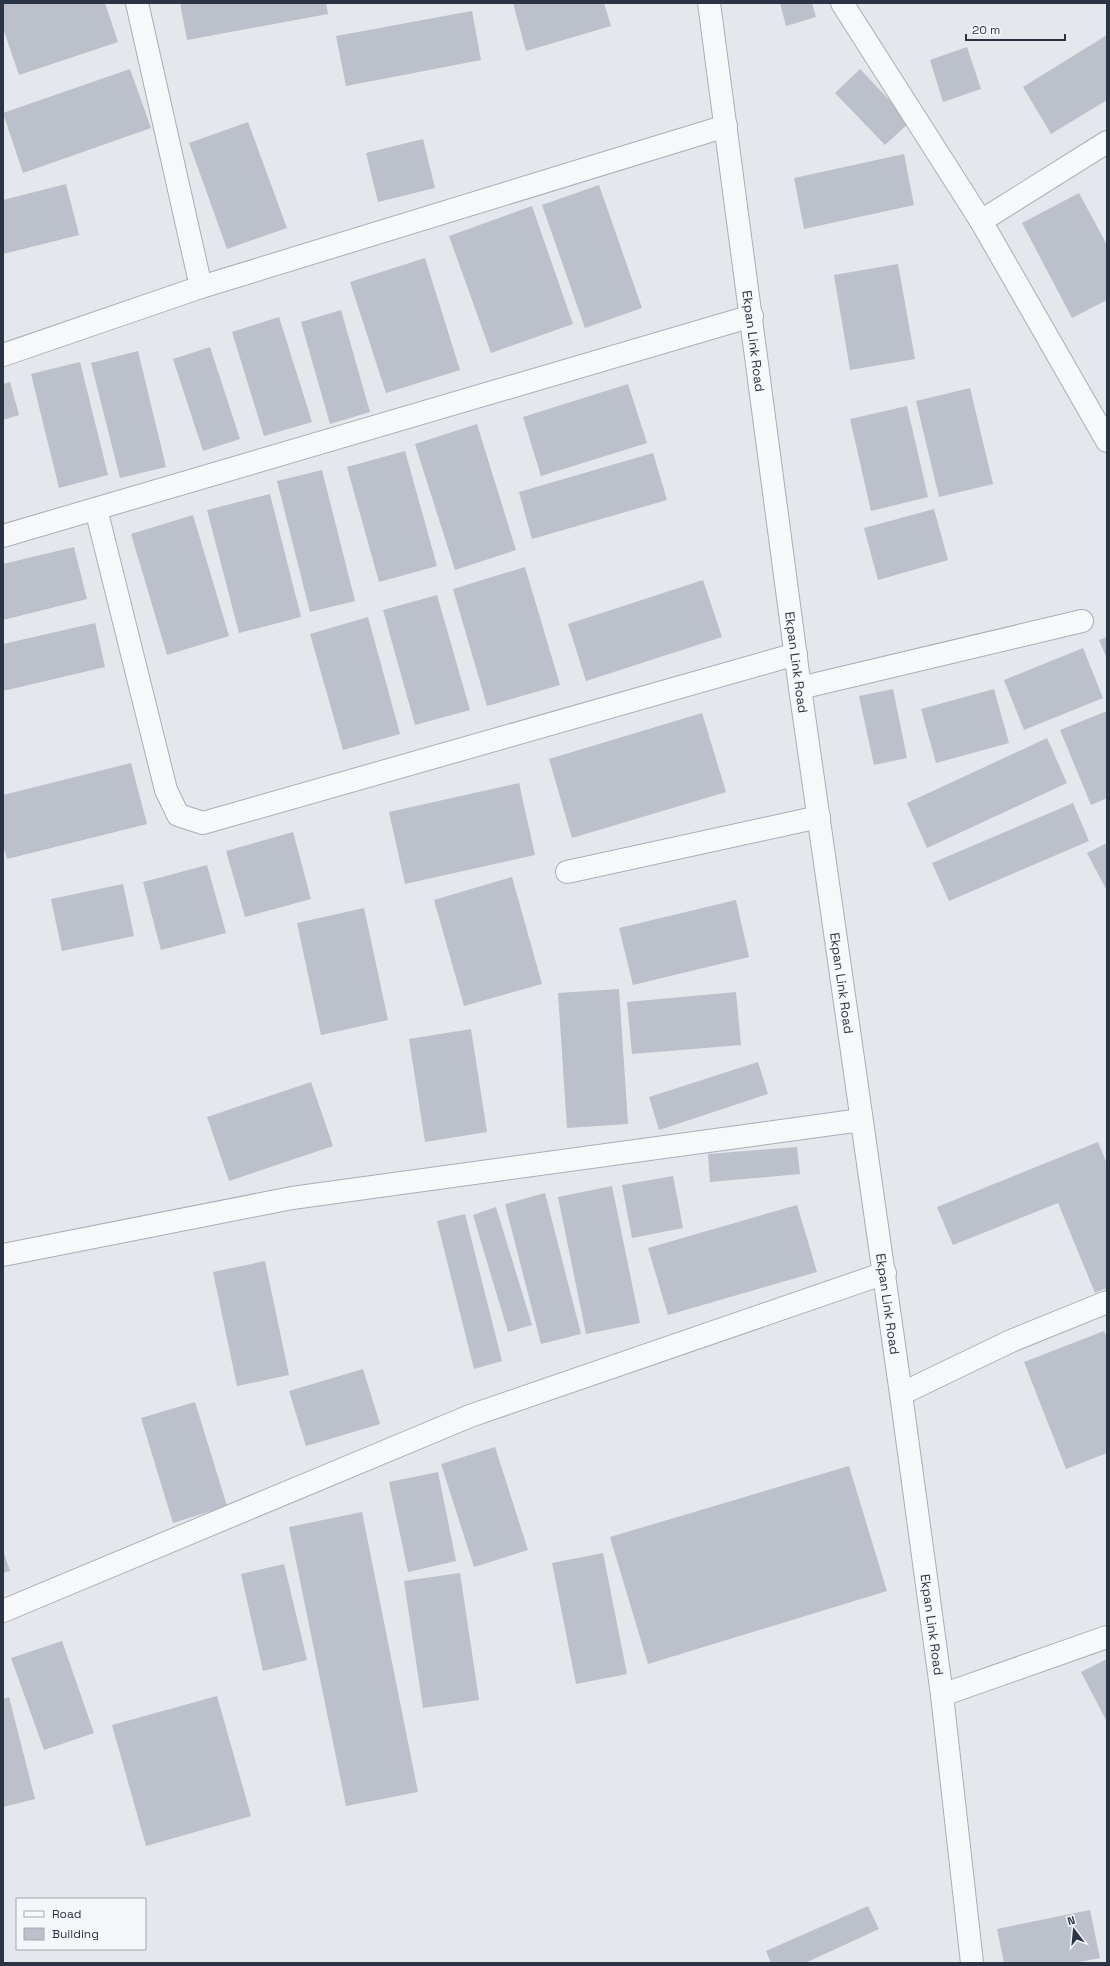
<svg xmlns="http://www.w3.org/2000/svg" width="1110" height="1966" viewBox="0 0 1110 1966" font-family="'Space Grotesk',sans-serif">
<rect width="100%" height="100%" fill="#e4e7ec"/>
<!-- building -->
<g fill="#bbc0ca">
<path d="M 3,3 L 105,3 L 118,42 L 19,75 L 3,28 Z"/>
<path d="M 180,3 L 326,3 L 328,14 L 187,40 Z"/>
<path d="M 513,3 L 604,3 L 611,26 L 526,51 Z"/>
<path d="M 780,3 L 812,3 L 816,17 L 786,26 Z"/>
<path d="M 472,11 L 481,60 L 346,86 L 336,36 Z"/>
<path d="M 1107,35 L 1107,100 L 1051,134 L 1023,87 Z"/>
<path d="M 967,47 L 981,89 L 943,102 L 930,60 Z"/>
<path d="M 130,69 L 151,128 L 23,173 L 3,113 Z"/>
<path d="M 860,69 L 910,122 L 885,145 L 835,93 Z"/>
<path d="M 248,122 L 287,228 L 227,249 L 189,143 Z"/>
<path d="M 423,139 L 435,188 L 378,202 L 366,153 Z"/>
<path d="M 904,154 L 914,205 L 804,229 L 794,178 Z"/>
<path d="M 66,184 L 79,235 L 3,254 L 3,200 Z"/>
<path d="M 599,185 L 642,308 L 585,328 L 542,205 Z"/>
<path d="M 1079,193 L 1107,245 L 1107,300 L 1072,318 L 1022,223 Z"/>
<path d="M 532,206 L 573,324 L 491,353 L 449,236 Z"/>
<path d="M 425,258 L 460,370 L 386,393 L 350,282 Z"/>
<path d="M 898,264 L 915,359 L 850,370 L 834,275 Z"/>
<path d="M 341,310 L 370,412 L 330,424 L 301,322 Z"/>
<path d="M 279,317 L 312,422 L 264,436 L 232,332 Z"/>
<path d="M 210,347 L 240,439 L 203,451 L 173,359 Z"/>
<path d="M 138,351 L 166,467 L 120,478 L 91,363 Z"/>
<path d="M 80,362 L 108,475 L 59,488 L 31,374 Z"/>
<path d="M 10,382 L 19,415 L 3,420 L 3,384 Z"/>
<path d="M 628,384 L 647,443 L 541,476 L 523,417 Z"/>
<path d="M 970,388 L 993,484 L 939,497 L 916,401 Z"/>
<path d="M 907,406 L 928,497 L 871,511 L 850,419 Z"/>
<path d="M 477,424 L 516,550 L 455,570 L 415,444 Z"/>
<path d="M 405,451 L 437,566 L 379,582 L 347,467 Z"/>
<path d="M 653,453 L 667,500 L 532,539 L 519,492 Z"/>
<path d="M 322,470 L 355,601 L 310,612 L 277,481 Z"/>
<path d="M 270,494 L 301,617 L 239,633 L 207,510 Z"/>
<path d="M 934,509 L 948,560 L 878,580 L 864,528 Z"/>
<path d="M 193,515 L 229,636 L 167,655 L 131,534 Z"/>
<path d="M 74,547 L 87,599 L 3,620 L 3,564 Z"/>
<path d="M 525,567 L 560,685 L 487,706 L 453,589 Z"/>
<path d="M 703,580 L 722,637 L 586,681 L 568,624 Z"/>
<path d="M 437,595 L 470,710 L 415,725 L 383,610 Z"/>
<path d="M 368,617 L 400,734 L 343,750 L 310,634 Z"/>
<path d="M 95,623 L 105,667 L 3,691 L 3,644 Z"/>
<path d="M 1107,637 L 1107,659 L 1099,640 Z"/>
<path d="M 1083,648 L 1103,698 L 1024,730 L 1004,680 Z"/>
<path d="M 893,689 L 907,758 L 874,765 L 859,696 Z"/>
<path d="M 994,689 L 1009,743 L 936,763 L 921,709 Z"/>
<path d="M 1107,711 L 1107,798 L 1091,805 L 1060,730 Z"/>
<path d="M 702,713 L 726,792 L 572,838 L 549,759 Z"/>
<path d="M 1047,738 L 1067,783 L 927,848 L 907,803 Z"/>
<path d="M 131,763 L 147,824 L 7,859 L 3,845 L 3,795 Z"/>
<path d="M 519,783 L 535,855 L 405,884 L 389,812 Z"/>
<path d="M 1073,803 L 1089,841 L 949,901 L 932,863 Z"/>
<path d="M 293,832 L 311,899 L 245,917 L 226,851 Z"/>
<path d="M 1107,843 L 1107,891 L 1087,853 Z"/>
<path d="M 207,865 L 226,933 L 161,950 L 143,882 Z"/>
<path d="M 512,877 L 542,984 L 464,1006 L 434,900 Z"/>
<path d="M 123,884 L 134,936 L 62,951 L 51,899 Z"/>
<path d="M 736,900 L 749,957 L 633,985 L 619,928 Z"/>
<path d="M 364,908 L 388,1020 L 321,1035 L 297,923 Z"/>
<path d="M 619,989 L 628,1124 L 567,1128 L 558,993 Z"/>
<path d="M 736,992 L 741,1045 L 632,1054 L 627,1002 Z"/>
<path d="M 471,1029 L 487,1132 L 425,1142 L 409,1039 Z"/>
<path d="M 758,1062 L 768,1094 L 659,1130 L 649,1097 Z"/>
<path d="M 311,1082 L 333,1146 L 229,1181 L 207,1117 Z"/>
<path d="M 1098,1142 L 1107,1164 L 1107,1288 L 1095,1293 L 1058,1203 L 953,1245 L 937,1207 Z"/>
<path d="M 797,1147 L 800,1174 L 710,1182 L 708,1154 Z"/>
<path d="M 673,1176 L 683,1228 L 632,1238 L 622,1185 Z"/>
<path d="M 612,1186 L 640,1323 L 586,1334 L 558,1197 Z"/>
<path d="M 545,1193 L 581,1334 L 541,1344 L 505,1204 Z"/>
<path d="M 797,1205 L 817,1272 L 668,1315 L 648,1248 Z"/>
<path d="M 496,1207 L 532,1325 L 508,1332 L 473,1215 Z"/>
<path d="M 465,1214 L 502,1361 L 474,1369 L 437,1221 Z"/>
<path d="M 265,1261 L 289,1375 L 237,1386 L 213,1272 Z"/>
<path d="M 1104,1331 L 1107,1338 L 1107,1453 L 1066,1469 L 1024,1362 Z"/>
<path d="M 363,1369 L 380,1424 L 306,1446 L 289,1391 Z"/>
<path d="M 195,1402 L 227,1506 L 173,1523 L 141,1418 Z"/>
<path d="M 495,1447 L 528,1550 L 474,1567 L 441,1464 Z"/>
<path d="M 849,1466 L 887,1591 L 648,1664 L 610,1537 Z"/>
<path d="M 438,1472 L 456,1561 L 408,1572 L 389,1482 Z"/>
<path d="M 362,1512 L 418,1792 L 346,1806 L 289,1527 Z"/>
<path d="M 3,1550 L 10,1571 L 3,1573 Z"/>
<path d="M 603,1553 L 627,1674 L 576,1684 L 552,1563 Z"/>
<path d="M 284,1564 L 307,1660 L 263,1671 L 241,1574 Z"/>
<path d="M 460,1573 L 479,1700 L 423,1708 L 404,1581 Z"/>
<path d="M 62,1641 L 94,1733 L 44,1750 L 11,1658 Z"/>
<path d="M 1107,1659 L 1107,1722 L 1081,1672 Z"/>
<path d="M 217,1696 L 251,1816 L 146,1846 L 112,1725 Z"/>
<path d="M 9,1697 L 35,1799 L 3,1807 L 3,1699 Z"/>
<path d="M 868,1906 L 879,1929 L 805,1963 L 771,1963 L 766,1951 Z"/>
<path d="M 1090,1910 L 1100,1958 L 1074,1963 L 1004,1963 L 997,1929 Z"/>
</g>
<g fill="none" stroke-linecap="round" stroke-linejoin="round">
<defs>
<g id="minor">
<path d="M 137,3 L 201,287"/>
<path d="M 842,3 L 981,221 L 1107,441"/>
<path d="M 981,221 L 1107,142"/>
<path d="M 3,355 L 201,287 L 726,126"/>
<path d="M 96,509 L 166,790 L 178,815 L 203,823 L 796,654"/>
<path d="M 3,536 L 752,316"/>
<path d="M 800,688 L 1082,621"/>
<path d="M 567,872 L 819,817"/>
<path d="M 3,1255 L 292,1198 L 861,1120"/>
<path d="M 901,1394 L 1011,1341 L 1107,1302"/>
<path d="M 3,1611 L 470,1416 L 885,1273"/>
<path d="M 942,1695 L 1107,1637"/>
</g>
<g id="tertiary">
<path id="s1" d="M 709,3 L 800,688 L 901,1394 L 942,1695 L 972,1963"/>
</g>
</defs>
<!-- minor casing -->
<use href="#minor" stroke="#a9aeb7" stroke-width="24"/>
<!-- tertiary casing -->
<use href="#tertiary" stroke="#a9aeb7" stroke-width="24"/>
<!-- minor -->
<use href="#minor" stroke="#f7f8fa" stroke-width="22"/>
<!-- tertiary -->
<use href="#tertiary" stroke="#f7f8fa" stroke-width="22"/>
</g>
<g text-anchor="middle" dominant-baseline="central" stroke-width="3.5" stroke-linejoin="round" paint-order="stroke">
<!-- street labels -->
<g font-size="13" fill="#2b3445" stroke="#f4f6f9">
<text stroke="none"><textPath href="#s1" startOffset="341">Ekpan Link Road</textPath></text>
<text stroke="none"><textPath href="#s1" startOffset="665">Ekpan Link Road</textPath></text>
<text stroke="none"><textPath href="#s1" startOffset="989">Ekpan Link Road</textPath></text>
<text stroke="none"><textPath href="#s1" startOffset="1313">Ekpan Link Road</textPath></text>
<text stroke="none"><textPath href="#s1" startOffset="1637">Ekpan Link Road</textPath></text>
</g>
</g>
<!-- border -->
<rect width="1110" height="1966" fill="none" stroke="#2b3445" stroke-width="8"/>
<!-- legend -->
<rect x="16" y="1898" width="130" height="52" fill="#f4f6f9" stroke="#a4a8b1"/>
<rect x="24" y="1911" width="20" height="6" fill="#f7f8fa" stroke="#a4a8b1"/>
<text x="52" y="1918" font-size="12" fill="#2b3445">Road</text>
<rect x="24" y="1928" width="20" height="12" fill="#bbc0ca" stroke="#a4a8b1"/>
<text x="52" y="1938" font-size="12" fill="#2b3445">Building</text>
<!-- north arrow -->
<g transform="translate(1074 1930) rotate(344)" stroke="#f4f6f9" stroke-width="3" paint-order="stroke">
<path d="M0-3L7 15L0 10L-7 15Z" fill="#2b3445"/>
<text y="-6" font-size="11" font-weight="bold" text-anchor="middle" fill="#2b3445">N</text>
</g>
<!-- scale -->
<path d="M966 34v6h99v-6" fill="none" stroke="#2b3445" stroke-width="2"/>
<text x="972" y="34" font-size="12" fill="#2b3445" stroke="#f4f6f9" stroke-width="3" paint-order="stroke">20 m</text>
</svg>
